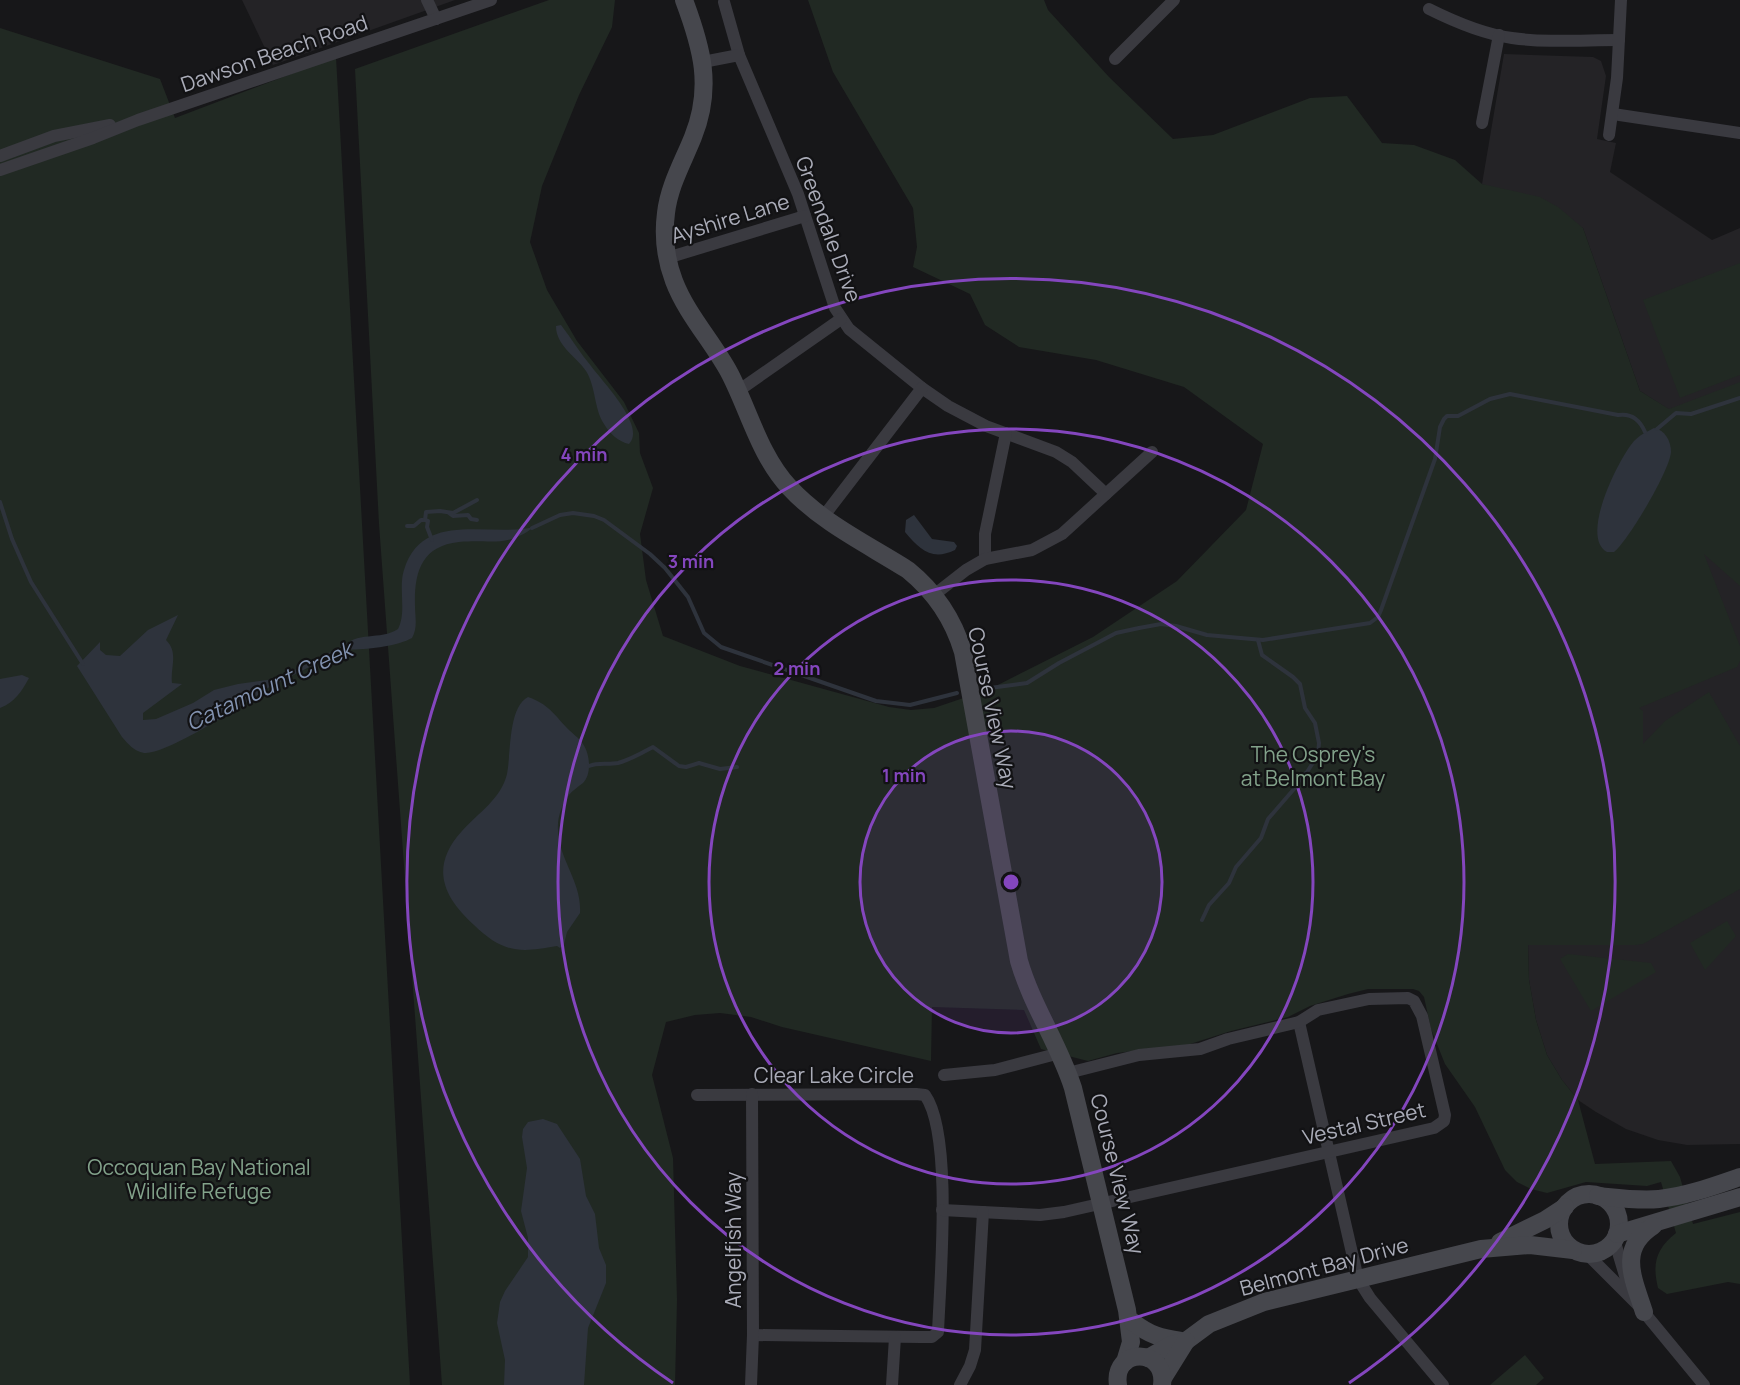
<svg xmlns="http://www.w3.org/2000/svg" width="1740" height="1385" viewBox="0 0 1740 1385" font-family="Manrope,sans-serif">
<rect width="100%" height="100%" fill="#171719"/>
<!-- built -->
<g fill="#242326">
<path d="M 242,0 L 455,0 L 273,65 Z"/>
<path d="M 1504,54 L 1593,57 L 1601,61 L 1606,76 L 1597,139 L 1616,143 L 1610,172 L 1712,240 L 1740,228 L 1740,1144 L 1687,1145 L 1658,1140 L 1626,1129 L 1596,1112 L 1578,1100 L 1562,1080 L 1547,1055 L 1536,1020 L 1529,980 L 1528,944 L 1690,423 L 1640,391 L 1583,228 L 1482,184 Z"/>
</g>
<!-- green -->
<g fill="#212923">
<path d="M 549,0 L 615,0 L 612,27 L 579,95 L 542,186 L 530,242 L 547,290 L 577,341 L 624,402 L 639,433 L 640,453 L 653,488 L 640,534 L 646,580 L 663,636 L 740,666 L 889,707 L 911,710 L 934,708 L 990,689 L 1093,637 L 1177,581 L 1246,510 L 1263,444 L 1184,387 L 1096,360 L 1019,347 L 985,325 L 970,294 L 913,267 L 917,247 L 913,208 L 833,72 L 808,0 L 1044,0 L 1048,10 L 1109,77 L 1173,139 L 1213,135 L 1310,98 L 1347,96 L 1382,143 L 1414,145 L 1455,160 L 1482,184 L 1540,197 L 1558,207 L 1583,228 L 1640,391 L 1669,409 L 1740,382 L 1740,586 L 1704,554 L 1740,646 L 1740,661 L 1737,667 L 1639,708 L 1643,711 L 1643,744 L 1665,721 L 1709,692 L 1740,746 L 1740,889 L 1643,944 L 1635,945 L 1528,945 L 1529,980 L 1536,1020 L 1547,1055 L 1562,1080 L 1578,1100 L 1595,1164 L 1671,1161 L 1680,1177 L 1693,1224 L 1740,1212 L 1740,1284 L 1728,1282 L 1667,1294 L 1658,1288 C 1652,1263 1656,1249 1676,1233 L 1661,1182 L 1647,1186 L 1586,1182 L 1547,1193 L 1531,1189 L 1517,1182 L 1505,1170 L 1475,1107 L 1445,1064 L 1431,1029 L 1424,997 L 1419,991 L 1413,989 L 1368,989 L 1348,994 L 1310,1006 L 1288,1017 L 1231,1031 L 1187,1045 L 1117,1053 L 1088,1061 L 1041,1049 L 1024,1010 L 932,1007 L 931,1061 L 782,1027 L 751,1017 L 720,1013 L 695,1015 L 666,1022 L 652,1075 L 673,1158 L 677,1300 L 675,1385 L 442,1385 L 379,524 L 355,69 Z"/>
<path d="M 0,28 L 160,79 L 175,118 L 336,57 L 410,1385 L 0,1385 Z"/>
<path d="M 1740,263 L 1740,375 L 1680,398 L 1643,300 Z"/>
<path d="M 1727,921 L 1736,936 L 1705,970 L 1690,943 Z"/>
<path d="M 1568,954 L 1651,963 L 1656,972 L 1591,1011 L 1560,959 Z"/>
<path d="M 1525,1355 L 1544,1378 L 1536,1385 L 1490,1385 Z"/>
</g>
<!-- water -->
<g fill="#2e333c">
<path d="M 561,325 C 571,338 580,353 591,366 C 602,381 647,427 629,444 C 619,442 609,433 604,424 C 594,409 596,387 586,371 C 576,356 556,346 556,326 Z"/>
<path d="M 1654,428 C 1665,430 1671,441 1671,452 C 1670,470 1628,541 1614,552 L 1607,552 C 1579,537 1619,458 1634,441 C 1640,435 1646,432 1654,428 Z"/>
<path d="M 914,515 L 932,539 L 954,542 L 957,546 L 955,550 C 932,561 920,550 905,532 L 906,520 Z"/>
<path d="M 534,527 C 506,548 492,539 459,542 C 421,546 414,573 415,606 C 415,617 418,627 412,638 C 396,647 359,651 341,649 C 356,630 380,641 398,629 C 407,612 398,588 404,570 C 423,509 489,538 534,527 Z"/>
<path d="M 178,615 L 166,640 C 179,653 170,667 172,683 L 182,684 L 143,713 L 143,720 L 156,719 L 193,703 L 214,690 L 238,684 L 282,678 C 261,694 167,756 144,753 C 134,751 128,744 122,737 L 77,666 L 100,642 L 100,650 L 106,655 L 120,656 L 148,630 Z"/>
<path d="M 22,675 L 29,678 C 22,691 14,703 0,708 L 0,679 Z"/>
<path d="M 528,697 C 548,704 553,713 567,728 C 572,733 579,738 583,744 C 590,754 592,774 583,783 C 578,787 573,790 569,795 C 562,804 557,818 558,830 C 559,860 582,882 580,913 L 567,932 L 564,944 L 560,948 L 557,946 C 519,953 503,953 474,925 C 442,896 430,866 462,831 C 478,813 501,799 507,774 C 511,754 508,707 528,697 Z"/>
<path d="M 543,1119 L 557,1124 L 580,1159 L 586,1196 L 595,1214 L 599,1248 L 606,1265 L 606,1283 L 588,1328 L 584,1385 L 504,1385 L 505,1360 L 497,1323 L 500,1302 L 505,1291 L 528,1257 L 528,1238 L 521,1211 L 527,1168 L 522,1137 L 523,1129 L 528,1122 Z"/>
</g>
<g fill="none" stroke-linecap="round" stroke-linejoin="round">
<!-- stream -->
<g stroke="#2e333c" stroke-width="4">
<path d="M 1657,429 L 1676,413 L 1691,414 L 1740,398"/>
<path d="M 0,502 L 12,539 L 31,582 L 83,664"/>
<path d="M 449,513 L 453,516 L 468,515 L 471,519 L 477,520"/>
<path d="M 407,526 L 414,526 L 421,520 L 425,520"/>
<path d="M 532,528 L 560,515 L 573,513 L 594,516 L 604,520 L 650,554 L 665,568 L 688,597 L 704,633 L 721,647 L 876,701 L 910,705 L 957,693"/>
<path d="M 432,540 L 427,527 L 428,521 L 425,520 L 426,512 L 440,511 L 453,513 L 477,500"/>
<path d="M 279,680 L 345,647"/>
<path d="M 990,688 L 1027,683 L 1059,663 L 1099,642 L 1116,633 L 1139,628 L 1161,624 L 1176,626 L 1207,635 L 1263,640 L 1370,623 L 1378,617 L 1381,610 L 1435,459 L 1440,427 L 1444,419 L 1447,416 L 1458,416 L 1490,399 L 1510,394 L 1618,415 C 1631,413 1640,420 1645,432"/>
<path d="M 589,766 C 598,762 608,765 618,763 C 630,760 642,753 653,747 L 679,766 L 686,767 L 699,763 L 720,769 L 737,767"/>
<path d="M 1202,920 L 1209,905 L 1229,883 L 1236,867 L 1261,838 L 1268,819 L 1294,789 L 1302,776 L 1307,772 L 1318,755 L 1319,743 L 1315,723 L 1305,708 L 1300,684 L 1293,677 L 1262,655 L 1258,640"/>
</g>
<!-- street -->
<g stroke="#3a3a40" stroke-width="12">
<path d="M 427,0 L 436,19"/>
<path d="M 724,2 L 739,55"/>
<path d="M 1429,9 C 1455,22 1483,34 1512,38 C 1547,43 1583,40 1619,40"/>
<path d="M 1115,59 L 1174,0"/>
<path d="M 703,62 L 739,55 L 798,194 L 835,308 L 849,329 L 922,388 L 948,406 L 986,426 L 1056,452 L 1072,462 L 1106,494"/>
<path d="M 1613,114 L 1740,133"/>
<path d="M 1482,123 L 1499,35"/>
<path d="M 1609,135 L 1617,78 L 1621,0"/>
<path d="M 0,156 L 54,136 L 110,125"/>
<path d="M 0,170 L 93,138 L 138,120 L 491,0"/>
<path d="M 667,258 L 805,216"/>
<path d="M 738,391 L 841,319"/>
<path d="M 823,517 L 922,388"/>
<path d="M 985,559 L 985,534 L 1006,433"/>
<path d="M 934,595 L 966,570 L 985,559 L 1032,550 L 1062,534 L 1152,452"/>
<path d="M 1299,1022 L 1358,1279 L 1370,1298 L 1443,1385"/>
<path d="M 944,1075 L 995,1070 L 1060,1053"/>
<path d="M 697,1095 L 916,1094 L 925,1095 C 953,1134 940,1280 938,1332 L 932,1337 L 921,1337 L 753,1335"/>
<path d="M 942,1210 L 1040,1215 L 1064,1212 L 1434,1128 L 1444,1121 L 1445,1115 L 1422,1016 L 1414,1001 L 1408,998 L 1369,999 L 1318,1010 L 1299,1022 L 1228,1039 L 1200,1049 L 1139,1055 L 1068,1073"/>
<path d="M 1614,1239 L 1626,1279"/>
<path d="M 1587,1254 L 1638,1305 L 1704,1385"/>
<path d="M 751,1385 L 753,1335 L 752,1094"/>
<path d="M 892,1385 L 895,1337"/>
<path d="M 960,1385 L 970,1366 L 975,1350 L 983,1212"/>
</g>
<!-- secondary -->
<g stroke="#46474d" stroke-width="18">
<path d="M 684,0 C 702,48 713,87 693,137 C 683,162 669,186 666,213 C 663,236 666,260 674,281 C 687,315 713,342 730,374 C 749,411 760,456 789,487 C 822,523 867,544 908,570 C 935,592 953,618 963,652 L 1019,961 C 1032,1006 1059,1044 1073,1088 L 1127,1310 L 1131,1342 L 1125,1362"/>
<circle cx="1589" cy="1224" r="30"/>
<path d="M 1598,1196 C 1618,1198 1639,1201 1659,1199 C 1687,1196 1714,1186 1740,1177"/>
<path d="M 1617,1234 L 1740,1197"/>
<path d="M 1500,1242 L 1545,1220 L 1565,1207"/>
<path d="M 1644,1312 C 1634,1280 1617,1249 1653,1226"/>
<path d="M 1133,1322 C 1149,1335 1161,1338 1181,1341"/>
<path d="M 1148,1358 L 1169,1346 L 1186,1341 L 1209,1324 L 1264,1302 L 1481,1249 L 1530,1245 L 1573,1250"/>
<path d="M 1163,1378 L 1186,1341"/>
<path d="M 1118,1385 C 1112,1347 1167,1347 1162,1385"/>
</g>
</g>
<!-- distance rings -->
<circle cx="1011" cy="882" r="151" fill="#8446be" fill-opacity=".12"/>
<g fill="none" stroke="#8446be" stroke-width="3">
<circle cx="1011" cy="882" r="151"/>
<circle cx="1011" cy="882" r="302"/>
<circle cx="1011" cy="882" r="453"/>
<path d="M673 1383A604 604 0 1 1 1349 1383"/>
</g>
<g text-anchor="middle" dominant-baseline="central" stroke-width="4.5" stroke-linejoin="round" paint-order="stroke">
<!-- street labels -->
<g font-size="21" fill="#aaacb8" stroke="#121214">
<text transform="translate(274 53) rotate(-19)">Dawson Beach Road</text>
<text transform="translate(730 218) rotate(-17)">Ayshire Lane</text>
<text transform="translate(829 229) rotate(70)">Greendale Drive</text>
<text transform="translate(993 708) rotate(78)">Course View Way</text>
<text x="834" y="1075">Clear Lake Circle</text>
<text transform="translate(1364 1123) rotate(-13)">Vestal Street</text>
<text transform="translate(1118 1174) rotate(76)">Course View Way</text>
<text transform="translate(733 1240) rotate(-90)">Angelfish Way</text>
<text transform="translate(1324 1266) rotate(-15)">Belmont Bay Drive</text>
</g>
<!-- park labels -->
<g font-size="21" fill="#82a28a" stroke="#121214">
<text x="1313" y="754">The Osprey's<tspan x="1313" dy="24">at Belmont Bay</tspan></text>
<text x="199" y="1167">Occoquan Bay National<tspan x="199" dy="24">Wildlife Refuge</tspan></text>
</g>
<!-- water labels -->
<g font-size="22" font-style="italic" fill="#8393b1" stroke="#121214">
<text transform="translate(269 686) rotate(-25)">Catamount Creek</text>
</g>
</g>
<circle cx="1011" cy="882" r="9" fill="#8446be" stroke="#121214" stroke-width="3"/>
<g font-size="18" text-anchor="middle" font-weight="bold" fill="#8446be" stroke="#121214" stroke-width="4.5" stroke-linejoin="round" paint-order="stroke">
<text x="584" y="461">4 min</text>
<text x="691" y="568">3 min</text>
<text x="797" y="675">2 min</text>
<text x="904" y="782">1 min</text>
</g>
</svg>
